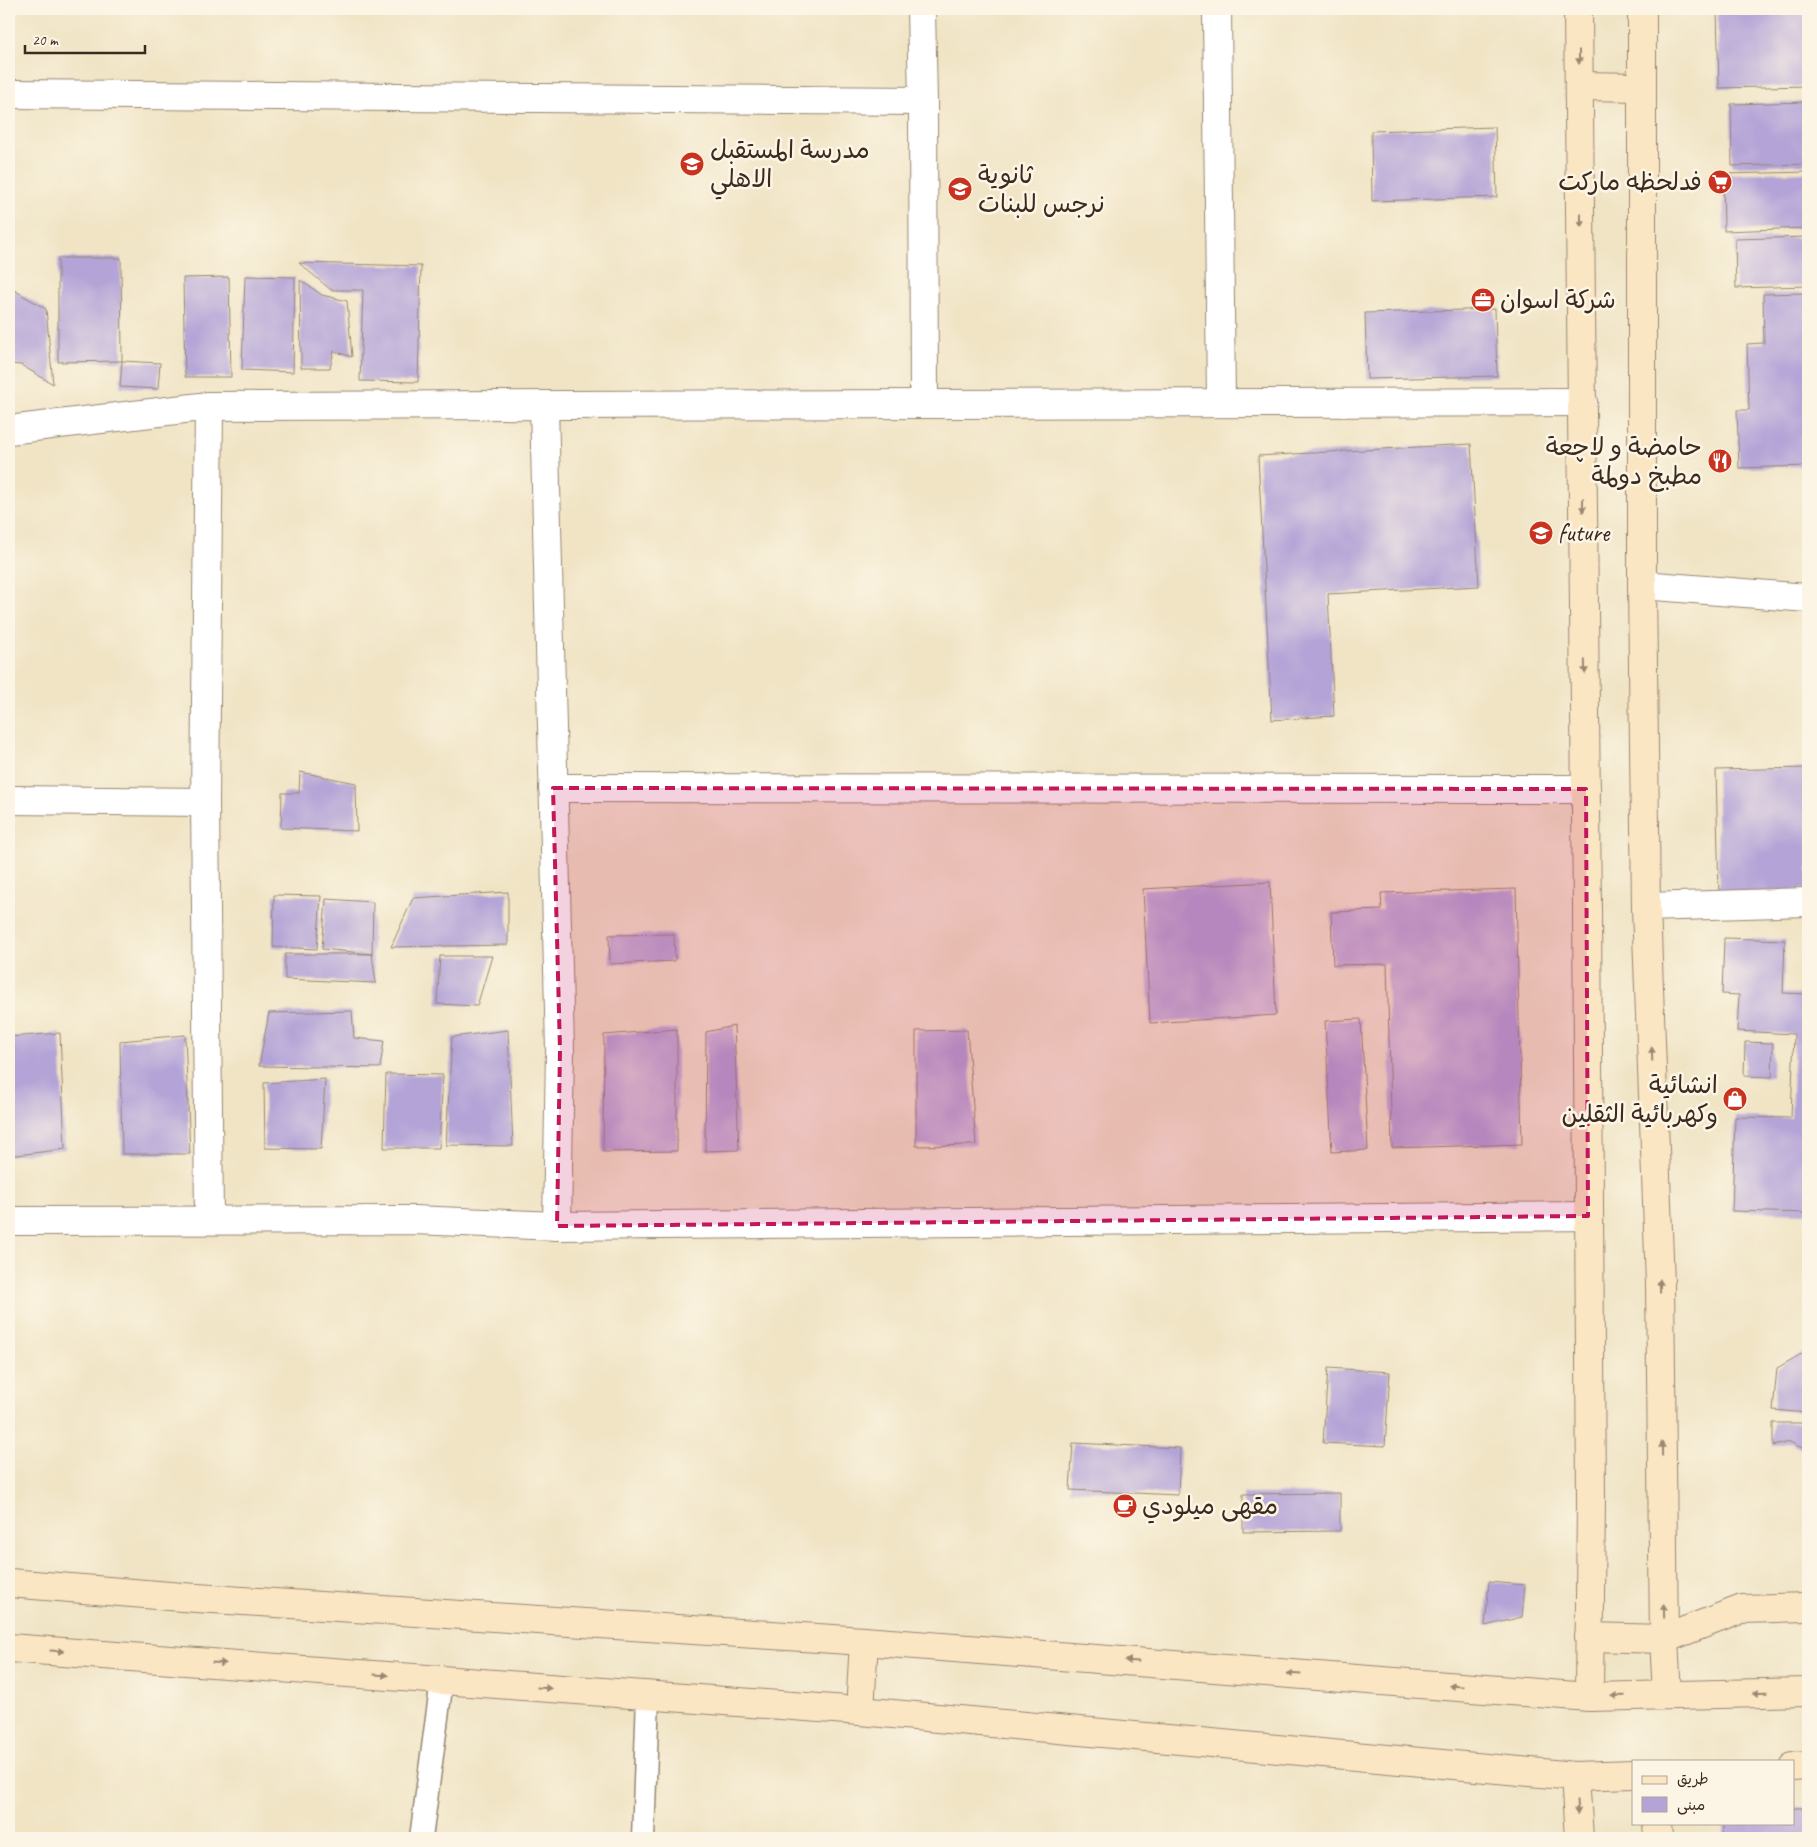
<svg xmlns="http://www.w3.org/2000/svg" width="1817" height="1847" viewBox="0 0 1817 1847" font-family="Caveat,'Playpen Sans Arabic',sans-serif">
<rect width="100%" height="100%" fill="#fcf5e5"/>
<filter id="ink" filterUnits="userSpaceOnUse"><feTurbulence type="fractalNoise" baseFrequency=".02" numOctaves="2"/><feDisplacementMap in="SourceGraphic" scale="10" xChannelSelector="R" yChannelSelector="G"/><feConvolveMatrix kernelMatrix="1 2 1 2 8 2 1 2 1" color-interpolation-filters="sRGB"/></filter>
<filter id="wash" filterUnits="userSpaceOnUse"><feTurbulence type="fractalNoise" baseFrequency=".0096" numOctaves="4" result="noise"/><feDisplacementMap in="SourceGraphic" scale="20" xChannelSelector="R" yChannelSelector="G"/><feGaussianBlur stdDeviation="1.12" result="paint"/><feColorMatrix in="noise" values="0 0 0 0 0 0 0 0 0 0 0 0 0 0 0 0 0 1.4 0 .05"/><feComposite in="paint" operator="in"/></filter>
<g filter="url(#wash)">
<rect width="100%" height="100%" fill="#f0e4c5"/>
<g id="blocks">
<!-- building -->
<g fill="#b3a3d7">
<path d="M 1717,9 L 1808,9 L 1808,86 L 1719,88 Z"/>
<path d="M 1808,102 L 1808,164 L 1732,166 L 1731,104 Z"/>
<path d="M 1495,127 L 1497,197 L 1372,201 L 1371,131 Z"/>
<path d="M 1808,172 L 1808,228 L 1724,231 L 1723,174 Z"/>
<path d="M 1808,237 L 1808,286 L 1736,288 L 1735,239 Z"/>
<path d="M 58,258 L 121,258 L 122,361 L 58,362 Z"/>
<path d="M 299,263 L 421,266 L 418,382 L 360,381 L 363,290 L 331,290 Z"/>
<path d="M 245,276 L 295,277 L 293,372 L 242,370 Z"/>
<path d="M 229,277 L 231,377 L 185,377 L 183,278 Z"/>
<path d="M 300,280 L 322,295 L 347,301 L 352,357 L 334,351 L 330,368 L 301,368 Z"/>
<path d="M 9,287 L 46,309 L 53,384 L 21,365 L 9,364 Z"/>
<path d="M 1808,293 L 1808,466 L 1739,468 L 1737,410 L 1749,410 L 1747,344 L 1764,343 L 1763,294 Z"/>
<path d="M 1495,309 L 1497,376 L 1367,379 L 1365,313 Z"/>
<path d="M 122,361 L 160,363 L 158,389 L 120,387 Z"/>
<path d="M 1471,444 L 1479,586 L 1328,594 L 1334,716 L 1272,720 L 1258,456 Z"/>
<path d="M 1808,768 L 1808,889 L 1719,896 L 1716,770 Z"/>
<path d="M 300,772 L 356,783 L 357,831 L 281,828 L 282,793 L 299,793 Z"/>
<path d="M 1270,882 L 1276,1015 L 1150,1023 L 1143,889 Z"/>
<path d="M 1516,889 L 1522,1144 L 1392,1148 L 1387,964 L 1333,965 L 1331,912 L 1382,910 L 1381,893 Z"/>
<path d="M 508,892 L 508,945 L 391,947 L 413,898 Z"/>
<path d="M 274,895 L 321,896 L 317,949 L 273,947 Z"/>
<path d="M 326,899 L 373,902 L 372,954 L 322,949 Z"/>
<path d="M 674,934 L 675,961 L 610,964 L 609,935 Z"/>
<path d="M 1724,938 L 1785,940 L 1783,993 L 1808,994 L 1808,1213 L 1732,1211 L 1735,1117 L 1791,1118 L 1794,1034 L 1737,1031 L 1739,995 L 1722,994 Z"/>
<path d="M 285,954 L 372,954 L 376,983 L 285,979 Z"/>
<path d="M 440,956 L 492,956 L 477,1006 L 437,1004 Z"/>
<path d="M 352,1011 L 354,1038 L 384,1041 L 380,1068 L 259,1066 L 269,1013 Z"/>
<path d="M 1361,1019 L 1368,1150 L 1332,1152 L 1325,1021 Z"/>
<path d="M 734,1026 L 739,1150 L 705,1151 L 706,1032 Z"/>
<path d="M 677,1029 L 677,1151 L 603,1152 L 604,1035 Z"/>
<path d="M 508,1030 L 513,1146 L 446,1145 L 452,1037 Z"/>
<path d="M 967,1030 L 976,1145 L 916,1146 L 916,1031 Z"/>
<path d="M 60,1033 L 65,1149 L 9,1156 L 9,1037 Z"/>
<path d="M 185,1035 L 190,1154 L 122,1154 L 120,1041 Z"/>
<path d="M 1745,1042 L 1773,1043 L 1772,1077 L 1744,1076 Z"/>
<path d="M 386,1074 L 443,1075 L 439,1148 L 384,1148 Z"/>
<path d="M 325,1079 L 321,1149 L 265,1148 L 264,1083 Z"/>
<path d="M 1803,1353 L 1808,1357 L 1808,1413 L 1773,1410 L 1777,1368 Z"/>
<path d="M 1328,1368 L 1390,1372 L 1385,1446 L 1323,1443 Z"/>
<path d="M 1773,1423 L 1802,1423 L 1808,1434 L 1808,1451 L 1790,1442 L 1773,1446 Z"/>
<path d="M 1073,1443 L 1180,1448 L 1178,1495 L 1070,1490 Z"/>
<path d="M 1340,1493 L 1340,1531 L 1243,1532 L 1243,1494 Z"/>
<path d="M 1489,1582 L 1525,1585 L 1522,1617 L 1485,1626 Z"/>
<path d="M 1793,1808 L 1808,1808 L 1808,1838 L 1723,1838 L 1723,1823 L 1793,1823 Z"/>
</g>
</g>
</g>
<g filter="url(#ink)">
<use href="#blocks" fill-opacity="0" stroke="#968772" stroke-width="1"/>
<g fill="none" stroke-linecap="round" stroke-linejoin="round">
<defs>
<g id="lane">
<path d="M 421,1838 L 442,1680"/>
<path d="M 643,1838 L 648,1696"/>
</g>
<g id="street">
<path d="M 921,9 L 923,101 L 924,404"/>
<path d="M 1217,9 L 1221,403"/>
<path d="M 9,94 L 923,101"/>
<path d="M 544,405 L 560,1050 L 557,1226"/>
<path d="M 9,430 L 209,406 L 1583,402"/>
<path d="M 1642,585 L 1808,598"/>
<path d="M 553,788 L 1586,789"/>
<path d="M 9,800 L 205,802"/>
<path d="M 1646,907 L 1808,902"/>
<path d="M 209,1219 L 205,802 L 209,406"/>
<path d="M 9,1221 L 414,1220 L 557,1226 L 1588,1216"/>
</g>
<g id="secondary">
<path d="M 1578,9 L 1587,909 L 1591,1500 L 1589,1697"/>
<path d="M 1642,9 L 1642,585 L 1646,907 L 1660,1284 L 1664,1639 L 1667,1695"/>
<path d="M 1579,86 L 1642,87"/>
<path d="M 9,1583 L 182,1597 L 864,1641 L 1589,1697 L 1808,1692"/>
<path d="M 1589,1637 L 1664,1639 L 1742,1609 L 1808,1607"/>
<path d="M 9,1648 L 860,1711 L 1575,1776 L 1633,1774"/>
<path d="M 860,1711 L 864,1641"/>
<path d="M 1793,1767 L 1808,1766"/>
<path d="M 1575,1776 L 1579,1838"/>
<path d="M 1657,1823 L 1658,1838"/>
</g>
</defs>
<!-- lane casing -->
<use href="#lane" stroke="#968772" stroke-width="25"/>
<!-- street casing -->
<use href="#street" stroke="#968772" stroke-width="30"/>
<!-- secondary casing -->
<use href="#secondary" stroke="#968772" stroke-width="30"/>
<!-- lane -->
<use href="#lane" stroke="#fff" stroke-width="22"/>
<!-- street -->
<use href="#street" stroke="#fff" stroke-width="28"/>
<!-- secondary -->
<use href="#secondary" stroke="#fbe6c4" stroke-width="28"/>
</g>
<!-- one-way arrows -->
<defs><path id="oneway-solid" d="M-6-.8H1V-3.2L6.5 0L1 3.2V.8H-6Z" transform="scale(1.25)"/></defs>
<g fill="#9b8871">
<use href="#oneway-solid" transform="translate(1579 57) rotate(90)"/>
<use href="#oneway-solid" transform="translate(1581 220) rotate(89)"/>
<use href="#oneway-solid" transform="translate(1583 505) rotate(90)"/>
<use href="#oneway-solid" transform="translate(1585 667) rotate(89)"/>
<use href="#oneway-solid" transform="translate(1652 1054) rotate(-92)"/>
<use href="#oneway-solid" transform="translate(1660 1286) rotate(-91)"/>
<use href="#oneway-solid" transform="translate(1662 1449) rotate(-91)"/>
<use href="#oneway-solid" transform="translate(1664 1611) rotate(-91)"/>
<use href="#oneway-solid" transform="translate(57 1651) rotate(4)"/>
<use href="#oneway-solid" transform="translate(1132 1661) rotate(-176)"/>
<use href="#oneway-solid" transform="translate(219 1663) rotate(4)"/>
<use href="#oneway-solid" transform="translate(1294 1674) rotate(-176)"/>
<use href="#oneway-solid" transform="translate(381 1675) rotate(4)"/>
<use href="#oneway-solid" transform="translate(1456 1686) rotate(-176)"/>
<use href="#oneway-solid" transform="translate(544 1688) rotate(4)"/>
<use href="#oneway-solid" transform="translate(1760 1693) rotate(179)"/>
<use href="#oneway-solid" transform="translate(1618 1696) rotate(179)"/>
<use href="#oneway-solid" transform="translate(1577 1807) rotate(86)"/>
</g>
</g>
<!-- marked area -->
<path fill="#c2185b" fill-opacity="0.2" stroke="#c2185b" stroke-width="4" stroke-dasharray="10 6" stroke-linejoin="round" d="M 553,788 L 1586,789 L 1588,1216 L 557,1226 L 560,1050 Z"/>
<!-- icons -->
<defs>
<symbol id="school-disc" viewBox="-11 -11 22 22"><circle r="9.5" fill="#c8321e" stroke="#fcf5e5"/><path d="M0-5L7-2L0 1L-7-2ZM-4 1L0 2.5L4 1V4Q0 6-4 4Z" fill="#fff"/></symbol>
<symbol id="supermarket-disc" viewBox="-11 -11 22 22"><circle r="9.5" fill="#c8321e" stroke="#fcf5e5"/><path d="M-6-5.5h2.5l.6 2H6L4.5 2H-2.5L-4.4-4H-6ZM-1.5 3.2a1.3 1.3 0 1 0 .1 0ZM3 3.2a1.3 1.3 0 1 0 .1 0Z" fill="#fff"/></symbol>
<symbol id="office-disc" viewBox="-11 -11 22 22"><circle r="9.5" fill="#c8321e" stroke="#fcf5e5"/><path d="M-6-3h4V-5.5h4V-3h4V5H-6ZM-1-4.5V-3h2v-1.5ZM-6 0V1H6V0Z" fill="#fff"/></symbol>
<symbol id="restaurant-disc" viewBox="-11 -11 22 22"><circle r="9.5" fill="#c8321e" stroke="#fcf5e5"/><path d="M-5-6h1v4h1v-4h1v4h1v-4h1v5L-1.5 .5V6h-2V.5L-5-1ZM5-6V6H3V1.5H1.5Q1.5-4 5-6Z" fill="#fff"/></symbol>
<symbol id="shop-disc" viewBox="-11 -11 22 22"><circle r="9.5" fill="#c8321e" stroke="#fcf5e5"/><path d="M-5-2.5h2.3a2.7 3.5 0 0 1 5.4 0H5L5.5 6h-11ZM-1.5-2.5h3a1.5 2.3 0 0 0-3 0Z" fill="#fff"/></symbol>
<symbol id="cafe-disc" viewBox="-11 -11 22 22"><circle r="9.5" fill="#c8321e" stroke="#fcf5e5"/><path d="M-5.5-4.5H6V0H3Q3 3.5 0 3.5H-2.5Q-5.5 3.5-5.5 0ZM3-3.2v2h1.7v-2ZM-6 4.5H4V6H-6Z" fill="#fff"/></symbol>
</defs>
<g fill-rule="evenodd">
<use href="#school-disc" x="678" y="150" width="28" height="28"/>
<use href="#supermarket-disc" x="1706" y="168" width="28" height="28"/>
<use href="#school-disc" x="946" y="175" width="28" height="28"/>
<use href="#office-disc" x="1469" y="286" width="28" height="28"/>
<use href="#restaurant-disc" x="1706" y="447" width="28" height="28"/>
<use href="#school-disc" x="1527" y="519" width="28" height="28"/>
<use href="#shop-disc" x="1721" y="1085" width="28" height="28"/>
<use href="#cafe-disc" x="1111" y="1492" width="28" height="28"/>
</g>
<g text-anchor="middle" dominant-baseline="central" stroke-width="5" stroke-linejoin="round" paint-order="stroke">
<!-- poi labels -->
<g font-size="25" fill="#3b2a1e" stroke="#fcf5e5" text-anchor="start">
<text x="710" y="150">مدرسة المستقبل<tspan x="710" dy="29">الاهلي</tspan></text>
<text x="978" y="175">ثانوية<tspan x="978" dy="29">نرجس للبنات</tspan></text>
<text x="1702" y="182" text-anchor="end">فدلحظه ماركت</text>
<text x="1500" y="300">شركة اسوان</text>
<text x="1702" y="447" text-anchor="end">حامضة و لاچعة<tspan x="1702" dy="29">مطبخ دولمة</tspan></text>
<text x="1558" y="533">future</text>
<text x="1718" y="1085" text-anchor="end">انشائية<tspan x="1718" dy="29">وكهربائية الثقلين</tspan></text>
<text x="1142" y="1506">مقهى ميلودي</text>
</g>
</g>
<!-- margin -->
<rect width="1817" height="1847" fill="none" stroke="#fcf5e5" stroke-width="30"/>
<!-- legend -->
<rect x="1632" y="1760" width="162" height="65" fill="#fcf5e5" stroke="#afa495"/>
<rect x="1642" y="1776" width="25" height="8" fill="#fbe6c4" stroke="#afa495"/>
<text x="1677" y="1784" font-size="15" fill="#3b2a1e">طريق</text>
<rect x="1642" y="1797" width="25" height="15" fill="#b3a3d7" stroke="#afa495"/>
<text x="1677" y="1810" font-size="15" fill="#3b2a1e">مبنى</text>
<!-- scale -->
<path d="M25 45v8h120v-8" fill="none" stroke="#3b2a1e" stroke-width="2.5"/>
<text x="32" y="45" font-size="15" fill="#3b2a1e" stroke="#fcf5e5" stroke-width="4" paint-order="stroke">20 m</text>
</svg>
